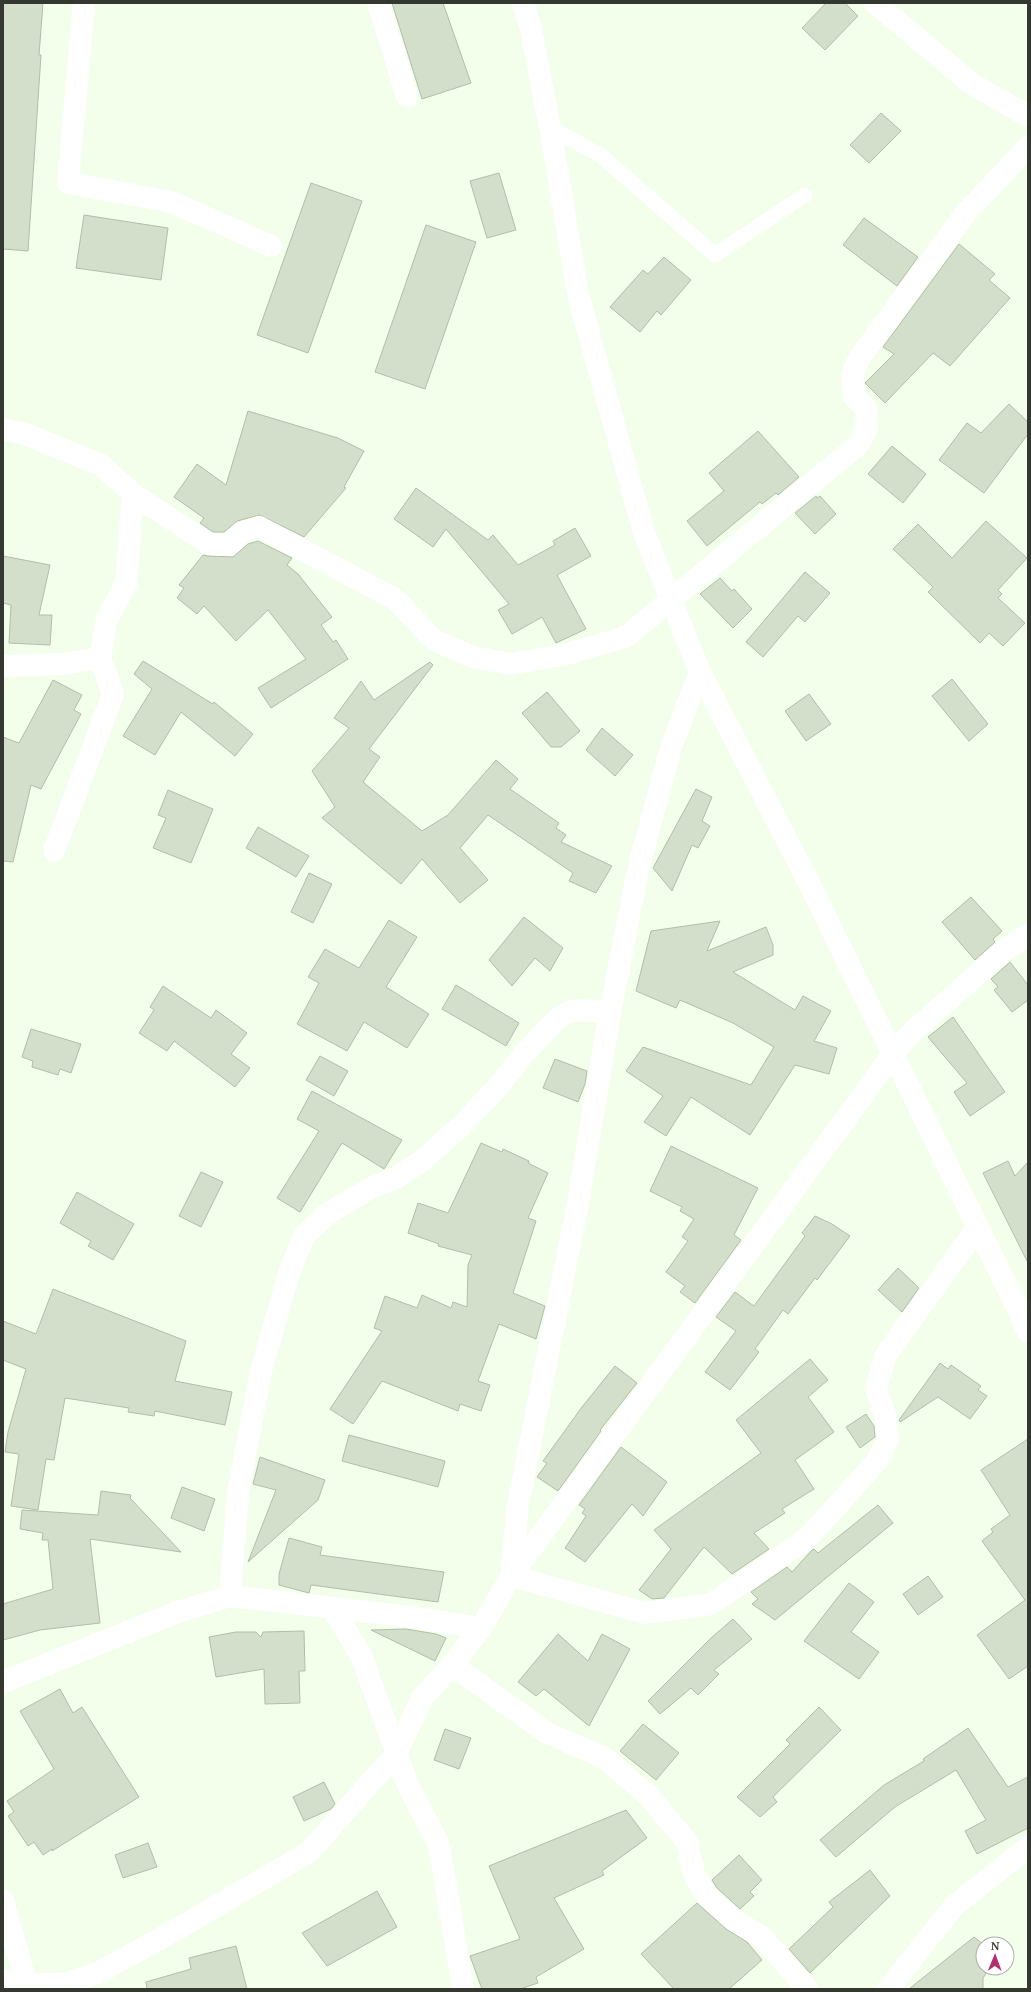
<svg xmlns="http://www.w3.org/2000/svg" width="1031" height="1992" viewBox="0 0 1031 1992" font-family="'Noto Serif',serif">
<rect width="100%" height="100%" fill="#f3ffea"/>
<!-- building -->
<g fill="#d3dfcb" stroke="#b2bdaa">
<path d="M 3,3 L 43,3 L 39,55 L 41,55 L 28,251 L 3,249 Z"/>
<path d="M 392,3 L 443,3 L 471,83 L 422,99 Z"/>
<path d="M 826,3 L 845,3 L 858,16 L 825,50 L 802,28 Z"/>
<path d="M 881,113 L 901,131 L 869,163 L 850,145 Z"/>
<path d="M 499,173 L 516,230 L 487,238 L 470,181 Z"/>
<path d="M 311,183 L 362,201 L 308,353 L 257,335 Z"/>
<path d="M 84,215 L 168,228 L 161,280 L 76,268 Z"/>
<path d="M 864,218 L 918,257 L 897,286 L 843,245 Z"/>
<path d="M 426,225 L 476,242 L 425,389 L 375,372 Z"/>
<path d="M 959,244 L 995,274 L 989,280 L 1010,298 L 950,366 L 933,353 L 885,403 L 865,383 L 894,354 L 883,347 Z"/>
<path d="M 664,257 L 691,280 L 661,315 L 657,311 L 640,332 L 610,307 L 643,270 L 648,274 Z"/>
<path d="M 1009,404 L 1028,422 L 1028,434 L 984,493 L 939,460 L 967,423 L 981,433 Z"/>
<path d="M 248,411 L 338,438 L 364,451 L 344,487 L 346,488 L 304,537 L 260,515 L 237,521 L 224,532 L 213,532 L 200,523 L 204,518 L 174,497 L 197,464 L 226,485 Z"/>
<path d="M 758,431 L 799,477 L 778,495 L 776,493 L 762,504 L 760,502 L 707,546 L 687,521 L 724,491 L 709,473 Z"/>
<path d="M 892,446 L 926,474 L 903,503 L 868,474 Z"/>
<path d="M 416,488 L 488,540 L 493,535 L 518,565 L 555,545 L 553,541 L 575,528 L 591,556 L 557,575 L 586,629 L 556,643 L 542,617 L 512,634 L 498,610 L 509,604 L 446,529 L 433,547 L 394,519 Z"/>
<path d="M 816,496 L 817,498 L 820,496 L 836,514 L 815,534 L 795,513 Z"/>
<path d="M 986,521 L 1027,558 L 998,590 L 1002,594 L 998,598 L 1025,623 L 1003,646 L 989,633 L 980,643 L 928,592 L 933,587 L 893,549 L 918,524 L 952,558 Z"/>
<path d="M 258,541 L 292,558 L 287,565 L 298,574 L 332,617 L 321,625 L 333,642 L 336,640 L 348,659 L 271,708 L 258,688 L 306,659 L 268,610 L 236,641 L 204,606 L 197,614 L 177,598 L 184,588 L 179,585 L 203,555 L 208,556 L 233,557 L 248,544 Z"/>
<path d="M 3,556 L 50,565 L 39,615 L 52,615 L 50,645 L 9,643 L 11,605 L 3,603 Z"/>
<path d="M 805,572 L 830,593 L 805,622 L 798,616 L 763,657 L 746,642 Z"/>
<path d="M 720,578 L 732,591 L 734,589 L 752,609 L 733,628 L 700,594 Z"/>
<path d="M 143,661 L 213,704 L 214,702 L 253,734 L 235,756 L 181,712 L 155,755 L 123,736 L 152,689 L 134,674 Z"/>
<path d="M 430,662 L 433,665 L 369,749 L 380,757 L 363,782 L 422,831 L 448,815 L 496,760 L 518,779 L 510,789 L 559,823 L 556,828 L 566,835 L 561,842 L 612,866 L 596,893 L 569,881 L 573,873 L 488,815 L 460,848 L 488,880 L 460,903 L 422,859 L 401,884 L 322,818 L 335,807 L 312,771 L 349,728 L 334,718 L 361,681 L 374,700 Z"/>
<path d="M 952,679 L 988,724 L 969,741 L 932,696 Z"/>
<path d="M 53,680 L 82,695 L 74,710 L 81,714 L 41,789 L 31,785 L 13,862 L 3,861 L 3,737 L 19,743 Z"/>
<path d="M 547,692 L 580,731 L 561,747 L 551,747 L 522,713 Z"/>
<path d="M 809,694 L 831,724 L 806,741 L 785,711 Z"/>
<path d="M 602,728 L 633,755 L 615,776 L 586,750 Z"/>
<path d="M 696,789 L 712,797 L 702,821 L 710,826 L 698,848 L 692,845 L 672,891 L 653,868 Z"/>
<path d="M 168,790 L 213,809 L 191,863 L 153,848 L 166,818 L 158,815 Z"/>
<path d="M 258,827 L 309,856 L 296,877 L 246,848 Z"/>
<path d="M 309,873 L 332,884 L 313,923 L 291,912 Z"/>
<path d="M 971,897 L 1002,931 L 993,939 L 995,942 L 975,960 L 942,922 Z"/>
<path d="M 524,917 L 563,948 L 550,971 L 535,958 L 512,986 L 489,960 Z"/>
<path d="M 389,920 L 417,937 L 386,987 L 429,1014 L 407,1048 L 364,1022 L 347,1051 L 297,1024 L 319,983 L 308,977 L 325,949 L 359,968 Z"/>
<path d="M 720,921 L 707,951 L 766,927 L 773,945 L 773,955 L 733,972 L 795,1010 L 803,996 L 831,1011 L 814,1041 L 837,1048 L 829,1074 L 795,1065 L 750,1135 L 691,1097 L 666,1136 L 644,1122 L 663,1096 L 626,1071 L 643,1047 L 751,1085 L 774,1047 L 733,1023 L 680,1000 L 676,1008 L 636,991 L 651,931 Z"/>
<path d="M 1010,962 L 1028,985 L 1028,1000 L 1012,1012 L 994,990 L 998,987 L 991,979 Z"/>
<path d="M 456,985 L 519,1023 L 506,1046 L 442,1009 Z"/>
<path d="M 163,986 L 211,1018 L 216,1010 L 247,1033 L 231,1054 L 250,1068 L 235,1087 L 174,1041 L 167,1051 L 139,1033 L 154,1010 L 150,1007 Z"/>
<path d="M 953,1017 L 1005,1092 L 970,1116 L 954,1092 L 967,1083 L 928,1037 Z"/>
<path d="M 31,1029 L 81,1044 L 71,1073 L 60,1069 L 58,1075 L 32,1067 L 33,1061 L 22,1057 Z"/>
<path d="M 320,1056 L 348,1071 L 334,1096 L 306,1080 Z"/>
<path d="M 555,1059 L 587,1071 L 585,1084 L 578,1102 L 543,1088 Z"/>
<path d="M 312,1091 L 402,1140 L 384,1169 L 342,1143 L 300,1212 L 277,1198 L 319,1131 L 297,1119 Z"/>
<path d="M 481,1143 L 502,1152 L 503,1149 L 529,1161 L 528,1163 L 548,1173 L 528,1218 L 536,1221 L 513,1293 L 545,1306 L 536,1339 L 499,1324 L 478,1381 L 490,1385 L 481,1411 L 460,1404 L 458,1411 L 382,1381 L 353,1424 L 330,1409 L 382,1331 L 374,1328 L 385,1296 L 417,1308 L 422,1295 L 451,1308 L 453,1302 L 467,1307 L 468,1265 L 472,1255 L 438,1246 L 439,1244 L 408,1233 L 418,1203 L 448,1213 Z"/>
<path d="M 671,1146 L 758,1188 L 734,1235 L 741,1240 L 695,1303 L 680,1292 L 685,1286 L 666,1272 L 688,1241 L 682,1237 L 694,1219 L 680,1211 L 682,1207 L 650,1191 Z"/>
<path d="M 1008,1161 L 1015,1176 L 1028,1162 L 1028,1263 L 983,1173 Z"/>
<path d="M 201,1172 L 223,1182 L 201,1227 L 179,1216 Z"/>
<path d="M 77,1192 L 134,1224 L 113,1260 L 88,1246 L 91,1241 L 60,1223 Z"/>
<path d="M 815,1216 L 832,1224 L 850,1236 L 817,1280 L 815,1278 L 788,1314 L 783,1310 L 755,1349 L 759,1352 L 730,1390 L 705,1372 L 736,1331 L 716,1317 L 735,1292 L 754,1306 L 805,1236 L 802,1233 Z"/>
<path d="M 898,1268 L 919,1288 L 902,1312 L 878,1290 Z"/>
<path d="M 53,1289 L 186,1341 L 175,1381 L 232,1392 L 225,1425 L 155,1411 L 154,1416 L 128,1412 L 129,1408 L 65,1398 L 54,1460 L 46,1459 L 38,1510 L 11,1506 L 19,1454 L 5,1452 L 8,1432 L 26,1369 L 3,1360 L 3,1321 L 36,1334 Z"/>
<path d="M 810,1359 L 828,1380 L 808,1397 L 834,1432 L 795,1460 L 814,1489 L 782,1509 L 785,1513 L 754,1533 L 769,1549 L 732,1574 L 704,1547 L 664,1598 L 652,1599 L 639,1590 L 671,1549 L 654,1530 L 761,1453 L 736,1420 Z"/>
<path d="M 940,1363 L 948,1369 L 951,1365 L 981,1386 L 978,1390 L 987,1396 L 970,1419 L 938,1397 L 900,1422 L 899,1420 Z"/>
<path d="M 615,1366 L 637,1383 L 600,1430 L 601,1431 L 558,1491 L 537,1477 L 547,1463 L 543,1461 L 582,1407 Z"/>
<path d="M 866,1414 L 874,1426 L 875,1437 L 860,1448 L 846,1427 Z"/>
<path d="M 349,1435 L 445,1461 L 438,1487 L 342,1461 Z"/>
<path d="M 1028,1439 L 1028,1666 L 1009,1679 L 977,1635 L 1025,1600 L 982,1541 L 993,1532 L 991,1529 L 1010,1515 L 981,1470 Z"/>
<path d="M 621,1447 L 667,1482 L 643,1516 L 632,1504 L 585,1562 L 565,1548 L 586,1516 L 582,1513 L 585,1509 L 579,1505 Z"/>
<path d="M 260,1457 L 325,1480 L 318,1500 L 248,1562 L 276,1490 L 253,1484 Z"/>
<path d="M 182,1487 L 215,1499 L 204,1531 L 171,1518 Z"/>
<path d="M 101,1491 L 131,1495 L 130,1498 L 181,1552 L 90,1539 L 100,1623 L 40,1630 L 3,1640 L 3,1604 L 53,1589 L 48,1540 L 42,1540 L 43,1533 L 20,1529 L 22,1510 L 98,1515 Z"/>
<path d="M 878,1505 L 893,1523 L 775,1620 L 752,1604 L 758,1599 L 751,1592 L 787,1567 L 792,1572 L 812,1550 L 814,1549 L 818,1553 Z"/>
<path d="M 289,1538 L 322,1547 L 320,1555 L 444,1572 L 438,1602 L 311,1585 L 309,1593 L 279,1585 L 279,1574 Z"/>
<path d="M 928,1576 L 943,1597 L 918,1615 L 903,1594 Z"/>
<path d="M 849,1583 L 874,1602 L 851,1632 L 879,1652 L 859,1679 L 804,1641 Z"/>
<path d="M 733,1619 L 752,1639 L 714,1670 L 719,1674 L 698,1695 L 691,1688 L 660,1714 L 648,1701 L 711,1638 Z"/>
<path d="M 406,1629 L 436,1634 L 446,1638 L 435,1661 L 371,1630 Z"/>
<path d="M 304,1631 L 305,1671 L 299,1671 L 300,1703 L 265,1704 L 264,1669 L 216,1677 L 209,1637 L 236,1632 L 256,1632 L 261,1637 L 263,1632 Z"/>
<path d="M 558,1634 L 588,1661 L 602,1634 L 630,1649 L 589,1726 L 544,1689 L 536,1696 L 518,1682 Z"/>
<path d="M 60,1689 L 73,1713 L 82,1707 L 139,1797 L 52,1851 L 52,1849 L 43,1855 L 34,1842 L 28,1846 L 8,1816 L 14,1812 L 7,1801 L 54,1769 L 20,1711 Z"/>
<path d="M 819,1707 L 841,1730 L 773,1797 L 777,1802 L 760,1817 L 737,1797 L 790,1744 L 786,1740 Z"/>
<path d="M 643,1724 L 679,1753 L 656,1780 L 620,1751 Z"/>
<path d="M 968,1728 L 1008,1787 L 1028,1777 L 1028,1828 L 977,1854 L 965,1831 L 986,1820 L 956,1770 L 895,1807 L 836,1857 L 820,1840 L 884,1785 L 924,1761 L 923,1759 Z"/>
<path d="M 445,1729 L 471,1738 L 459,1769 L 434,1760 Z"/>
<path d="M 324,1782 L 335,1804 L 331,1809 L 304,1821 L 293,1797 Z"/>
<path d="M 626,1810 L 647,1838 L 602,1871 L 604,1875 L 554,1898 L 584,1949 L 536,1977 L 538,1983 L 520,1989 L 482,1989 L 470,1956 L 520,1939 L 489,1866 Z"/>
<path d="M 148,1843 L 157,1867 L 123,1878 L 115,1855 Z"/>
<path d="M 739,1855 L 762,1880 L 750,1892 L 754,1896 L 740,1909 L 717,1888 L 712,1880 Z"/>
<path d="M 870,1870 L 890,1896 L 810,1973 L 789,1949 L 833,1907 L 829,1902 Z"/>
<path d="M 377,1891 L 397,1927 L 327,1966 L 302,1933 Z"/>
<path d="M 697,1903 L 726,1929 L 747,1942 L 762,1960 L 729,1989 L 674,1989 L 641,1954 Z"/>
<path d="M 974,1937 L 983,1944 L 983,1968 L 990,1968 L 983,1978 L 983,1989 L 909,1989 Z"/>
<path d="M 236,1946 L 247,1989 L 147,1989 L 146,1982 L 191,1969 L 189,1958 Z"/>
</g>
<g fill="none" stroke-linecap="round" stroke-linejoin="round">
<!-- lane -->
<path stroke="#fff" stroke-width="15" d="M 550,128 L 599,154 L 715,255 L 805,195"/>
<!-- street -->
<g stroke="#fff" stroke-width="22">
<path d="M 84,3 L 68,183 L 172,202 L 271,246"/>
<path d="M 378,3 L 407,96"/>
<path d="M 875,3 L 972,84 L 1028,116"/>
<path d="M 3,429 L 25,434 L 101,465 L 133,494 L 126,584 L 107,619 L 100,658 L 113,694 L 54,851"/>
<path d="M 133,494 L 209,544 L 229,545 L 241,533 L 259,527 L 395,599 L 434,640 L 472,657 L 511,664 L 567,654 L 626,637 L 858,445 L 867,428 L 866,409 L 854,396 L 852,378 L 858,360 L 965,214 L 1028,147"/>
<path d="M 3,666 L 63,664 L 100,658"/>
<path d="M 700,672 L 671,747 L 638,870 L 610,1013 L 577,1208 L 518,1505 L 511,1576 L 645,1613 L 711,1604 L 808,1538 L 876,1462 L 888,1440 L 886,1418 L 876,1388 L 886,1355 L 978,1227"/>
<path d="M 230,1596 L 238,1493 L 261,1371 L 289,1273 L 304,1236 L 327,1214 L 369,1189 L 396,1178 L 422,1161 L 461,1126 L 498,1087 L 524,1054 L 557,1019 L 571,1011 L 582,1010 L 610,1013"/>
<path d="M 333,1609 L 361,1655 L 408,1785 L 439,1845 L 463,1989"/>
<path d="M 452,1665 L 547,1733 L 603,1757 L 650,1797 L 687,1842 L 694,1874 L 707,1896 L 734,1920 L 762,1937 L 807,1989"/>
<path d="M 3,1682 L 175,1613 L 230,1596 L 412,1617 L 481,1628"/>
<path d="M 3,1901 L 28,1989"/>
<path d="M 3,1980 L 26,1984 L 64,1984 L 98,1973 L 181,1927 L 309,1852 L 396,1754 L 422,1698 L 452,1665 L 481,1628 L 511,1576 L 893,1054 L 910,1034 L 1006,949 L 1028,935"/>
<path d="M 888,1989 L 954,1906 L 1028,1847"/>
</g>
<!-- secondary -->
<path stroke="#fff" stroke-width="22" d="M 523,3 L 531,29 L 550,128 L 578,294 L 644,533 L 700,672 L 806,877 L 1020,1313 L 1028,1332"/>
</g>
<!-- border -->
<rect width="1031" height="1992" fill="none" stroke="#343830" stroke-width="8"/>
<!-- north arrow -->
<g transform="translate(995 1956) rotate(1)"><circle r="19" fill="#ffffff" stroke="#aeafac"/>
<path d="M0-3L7 15L0 10L-7 15Z" fill="#b42e72"/>
<text y="-6" font-size="11" font-weight="bold" text-anchor="middle" fill="#343830">N</text>
</g>
</svg>
